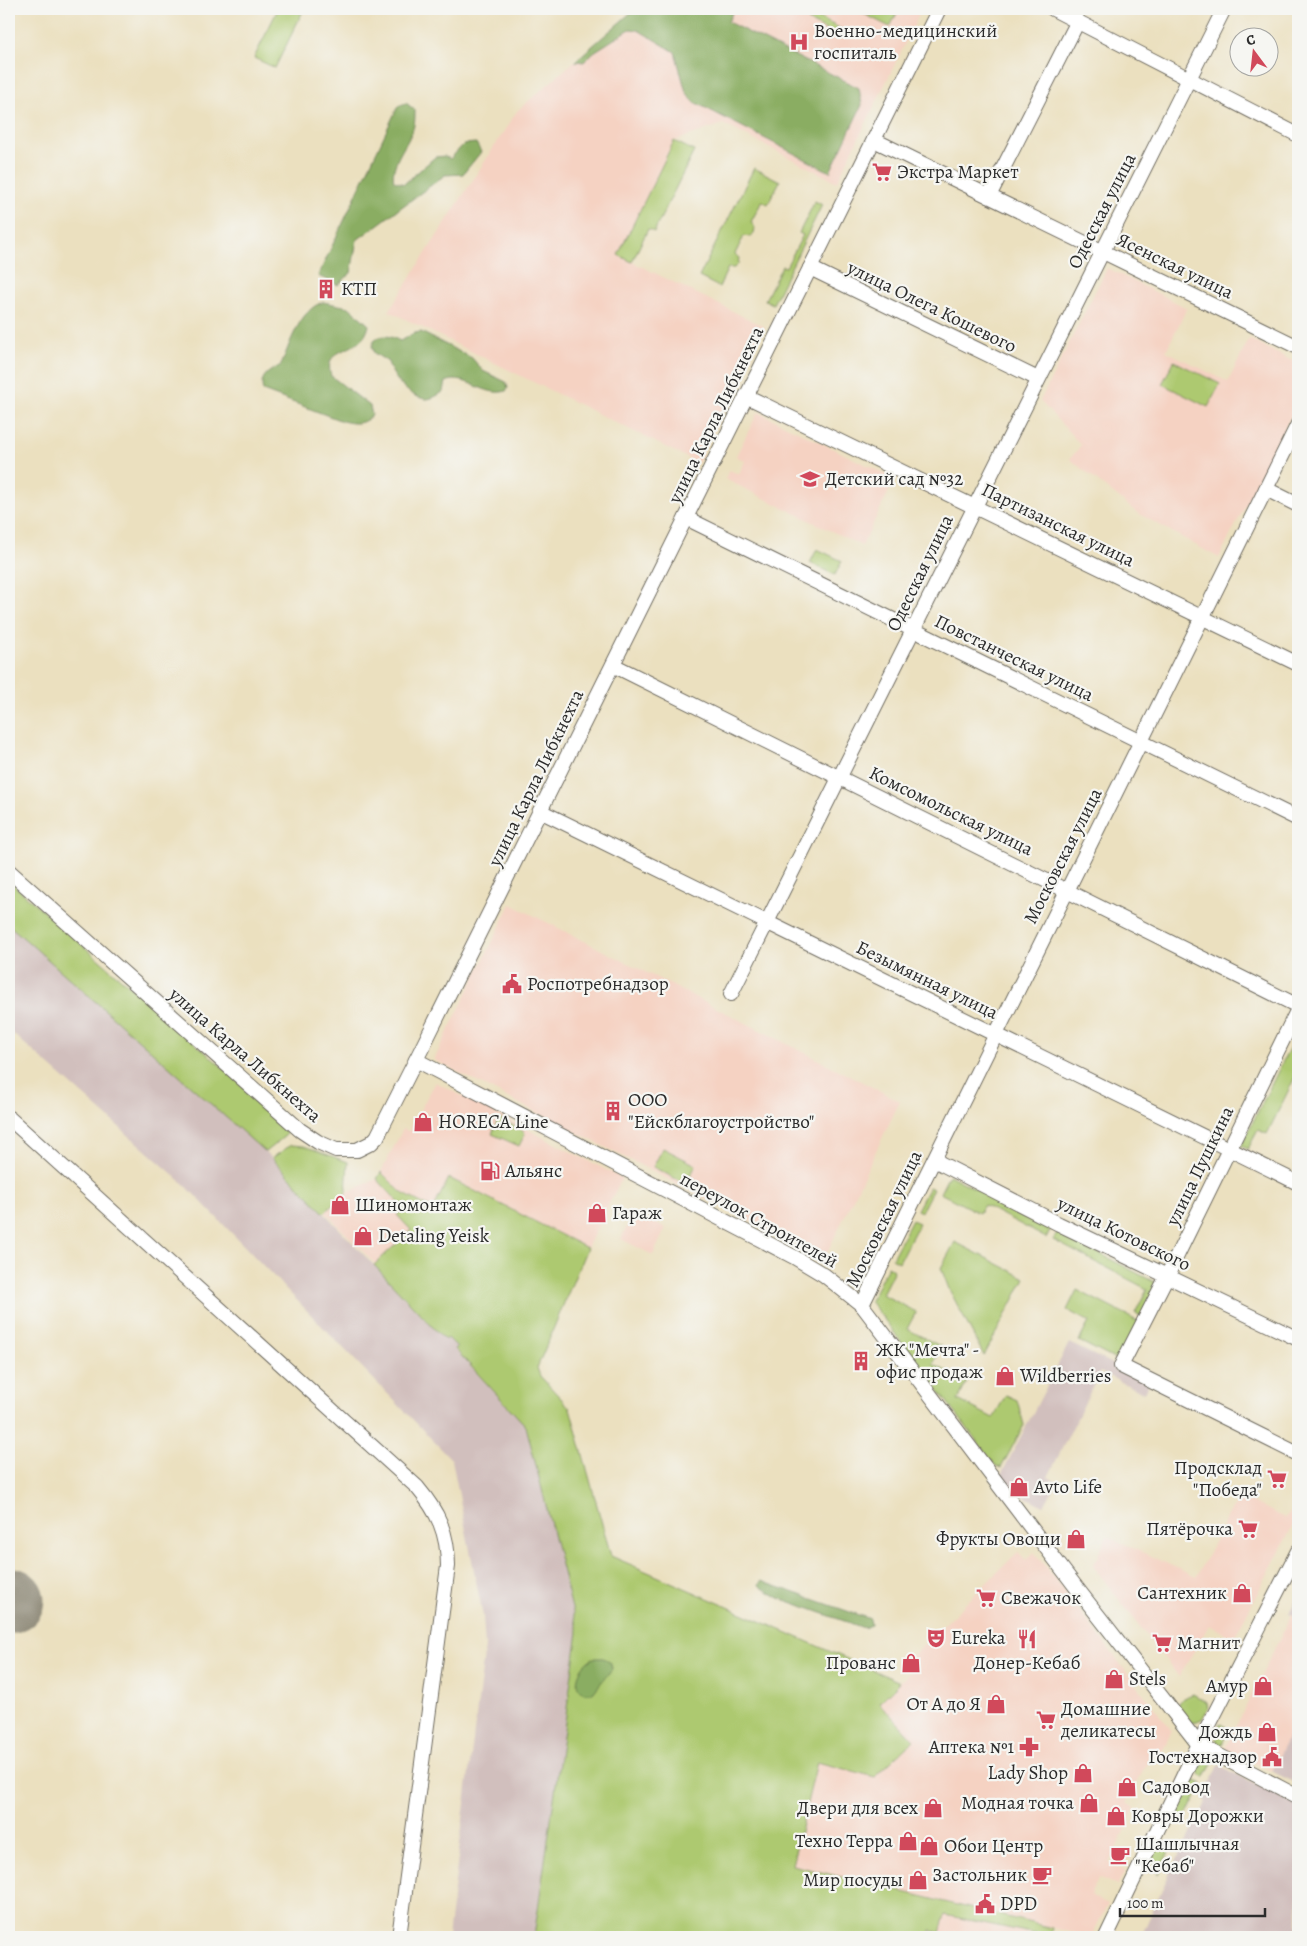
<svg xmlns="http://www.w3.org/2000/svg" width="1307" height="1946" viewBox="0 0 1307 1946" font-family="Alegreya,serif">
<rect width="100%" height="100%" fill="#f6f6f2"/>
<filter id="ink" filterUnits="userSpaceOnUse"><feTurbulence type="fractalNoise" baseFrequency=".02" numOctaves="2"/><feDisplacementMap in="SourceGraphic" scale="10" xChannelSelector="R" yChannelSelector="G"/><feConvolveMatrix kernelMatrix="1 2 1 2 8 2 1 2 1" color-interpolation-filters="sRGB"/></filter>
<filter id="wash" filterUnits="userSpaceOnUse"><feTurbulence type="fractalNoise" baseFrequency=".0096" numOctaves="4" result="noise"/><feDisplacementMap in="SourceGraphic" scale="20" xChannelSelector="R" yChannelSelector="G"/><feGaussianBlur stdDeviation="1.12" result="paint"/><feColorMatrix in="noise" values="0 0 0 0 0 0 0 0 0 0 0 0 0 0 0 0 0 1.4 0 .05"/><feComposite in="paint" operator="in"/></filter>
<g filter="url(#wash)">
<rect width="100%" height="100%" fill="#ebe0bf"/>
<!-- built -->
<g fill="#f5d2c2">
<path d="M 635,9 L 916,9 L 921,11 L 837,182 L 723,124 L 674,141 L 618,255 L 765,327 L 698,463 L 389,311 L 517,111 Z"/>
<path d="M 1107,268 L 1187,308 L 1166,351 L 1228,382 L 1249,339 L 1298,364 L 1298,402 L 1219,558 L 1136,512 L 1070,459 L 1081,445 L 1040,401 Z"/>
<path d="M 758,412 L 895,479 L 862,546 L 725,479 L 729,470 L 739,474 L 745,461 L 736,456 Z"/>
<path d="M 511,904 L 900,1101 L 824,1259 L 434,1060 Z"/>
<path d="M 435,1082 L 622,1178 L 587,1248 L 450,1178 L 433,1209 L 402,1193 L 381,1172 L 403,1129 L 409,1131 Z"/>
<path d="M 377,1179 L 405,1208 L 411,1230 L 375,1264 L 325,1212 L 346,1193 Z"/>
<path d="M 634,1213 L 666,1228 L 653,1255 L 621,1239 Z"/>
<path d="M 1239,1495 L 1285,1518 L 1289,1512 L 1298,1516 L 1234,1638 L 1209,1625 L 1179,1677 L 1093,1566 L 1107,1536 L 1196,1577 Z"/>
<path d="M 1018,1552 L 1026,1560 L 1034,1552 L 1172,1731 L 1161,1753 L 1154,1750 L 1126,1803 L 1135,1808 L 1109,1863 L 1125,1871 L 1117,1886 L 1099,1877 L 1090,1895 L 1108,1904 L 1091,1937 L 791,1865 L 817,1762 L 875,1777 L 913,1740 L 879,1703 L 913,1669 L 906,1662 Z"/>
<path d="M 1292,1614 L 1298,1617 L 1298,1733 L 1297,1735 L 1291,1732 L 1271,1771 L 1225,1748 Z"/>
<path d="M 944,1914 L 1002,1928 L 1003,1926 L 1043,1937 L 929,1937 L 931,1930 L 940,1932 Z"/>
</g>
<!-- industrial -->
<g fill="#d1bfbd">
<path d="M 9,925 L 272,1158 L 445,1340 L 448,1337 L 457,1347 L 455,1350 L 526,1426 L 578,1633 L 534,1937 L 448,1937 L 485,1646 L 483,1616 L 452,1460 L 184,1184 L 9,1030 Z"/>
<path d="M 1069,1343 L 1149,1382 L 1144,1393 L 1100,1372 L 1048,1477 L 1057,1482 L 1044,1506 L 1013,1491 L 1001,1475 Z"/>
<path d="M 1298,1595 L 1298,1617 L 1289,1613 Z"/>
<path d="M 1291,1731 L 1297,1735 L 1298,1733 L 1298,1784 L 1271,1771 Z"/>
<path d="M 1219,1765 L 1298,1806 L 1298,1937 L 1141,1937 L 1164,1885 L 1206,1803 L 1203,1799 Z"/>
</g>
<!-- green -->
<g fill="#adc970" stroke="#6c7a4e">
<path d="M 278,9 L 304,9 L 275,68 L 254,58 Z"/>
<path d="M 784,9 L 806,11 L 802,18 Z"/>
<path d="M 854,9 L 899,9 L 890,27 Z"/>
<path d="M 812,14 L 845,31 L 842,38 L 808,21 Z"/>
<path d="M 674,141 L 694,151 L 654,232 L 648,229 L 632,262 L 618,255 Z"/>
<path d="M 754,168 L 780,181 L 768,204 L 762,201 L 751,222 L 755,228 L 754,234 L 750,237 L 744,236 L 735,254 L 739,258 L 738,264 L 734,268 L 728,268 L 719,287 L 699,277 Z"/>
<path d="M 815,201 L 822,205 L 773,304 L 765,300 L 782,266 L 786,267 L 803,235 L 799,233 Z"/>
<path d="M 1174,361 L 1220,384 L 1208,407 L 1162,384 Z"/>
<path d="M 817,549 L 842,561 L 835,575 L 810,563 Z"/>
<path d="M 9,881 L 283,1120 L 287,1128 L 285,1136 L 265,1152 L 9,925 Z"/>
<path d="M 1298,1031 L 1298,1071 L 1267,1134 L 1258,1130 L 1248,1149 L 1241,1146 Z"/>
<path d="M 500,1119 L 524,1131 L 525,1134 L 519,1146 L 492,1134 L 498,1120 Z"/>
<path d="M 291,1145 L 304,1146 L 348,1162 L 346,1193 L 324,1213 L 272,1158 Z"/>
<path d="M 663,1148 L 696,1165 L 686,1184 L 653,1167 Z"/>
<path d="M 381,1172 L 402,1193 L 433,1209 L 449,1178 L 587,1248 L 537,1368 L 540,1376 L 570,1408 L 611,1556 L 900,1682 L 879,1703 L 914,1740 L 875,1777 L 817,1762 L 792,1865 L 1052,1928 L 1050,1937 L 945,1915 L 940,1933 L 931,1930 L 929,1937 L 534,1937 L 578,1632 L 526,1426 L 455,1349 L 457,1347 L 448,1338 L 445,1340 L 374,1265 L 411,1230 L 397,1215 L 404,1208 L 377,1179 Z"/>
<path d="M 949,1175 L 1051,1228 L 1046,1238 L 984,1205 L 979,1213 L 940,1193 Z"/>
<path d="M 929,1187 L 933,1189 L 921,1212 L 917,1210 Z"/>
<path d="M 912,1220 L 919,1223 L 899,1262 L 892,1258 Z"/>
<path d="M 1058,1232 L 1160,1285 L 1143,1317 L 1135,1313 L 1147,1289 L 1053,1240 Z"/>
<path d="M 955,1242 L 1025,1278 L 984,1356 L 949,1289 L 941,1268 Z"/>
<path d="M 888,1266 L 894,1270 L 882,1294 L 916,1312 L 907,1329 L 942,1347 L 933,1364 L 967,1382 L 958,1400 L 993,1418 L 1006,1395 L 1017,1400 L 1024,1425 L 1001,1468 L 996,1466 L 870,1301 Z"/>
<path d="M 1077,1290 L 1141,1323 L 1120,1362 L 1079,1341 L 1089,1322 L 1067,1310 Z"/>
<path d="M 1193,1694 L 1207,1702 L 1208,1709 L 1202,1719 L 1190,1724 L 1177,1706 L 1183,1698 Z"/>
<path d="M 1220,1723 L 1230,1728 L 1220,1748 L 1216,1738 Z"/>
<path d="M 1200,1759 L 1214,1759 L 1204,1778 L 1195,1769 Z"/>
<path d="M 1189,1778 L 1202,1784 L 1183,1822 L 1175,1819 L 1174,1809 Z"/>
<path d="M 1164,1842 L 1172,1845 L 1158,1875 L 1152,1857 L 1157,1846 Z"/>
</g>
<!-- forest -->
<g fill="#8aad62" stroke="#5a6c46">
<path d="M 635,9 L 734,9 L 728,22 L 859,88 L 862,105 L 830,172 L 694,102 L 686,92 L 675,52 L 638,30 L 630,29 L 594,52 L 584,62 L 575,61 Z"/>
<path d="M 406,103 L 415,110 C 415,118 415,126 411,134 C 405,148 390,165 394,181 L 404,184 L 435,157 L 445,156 L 450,159 L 464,144 L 476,143 L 481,152 L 463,174 L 445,175 L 357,240 L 351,273 L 338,285 L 318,276 L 398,106 Z"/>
<path d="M 323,302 L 349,307 L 369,325 C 363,357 321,343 331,376 L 370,406 L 372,415 C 363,425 355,424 342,421 L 263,391 C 259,375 269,372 281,365 C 290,344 299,310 323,302 Z"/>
<path d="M 421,332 L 472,358 L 483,371 L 506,382 L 508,388 L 506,391 C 485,398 465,373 446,382 L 444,391 C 439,395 432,399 426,399 C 408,397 392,377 388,362 L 374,353 L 372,346 L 375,339 C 385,334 390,336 400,341 L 415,333 Z"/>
<path d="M 761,1581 L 870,1619 L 871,1625 L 864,1628 L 779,1598 L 761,1587 L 759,1585 Z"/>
<path d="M 593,1658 L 603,1658 L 611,1663 L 612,1669 L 593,1693 L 584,1693 L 578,1688 C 575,1676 582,1664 593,1658 Z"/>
</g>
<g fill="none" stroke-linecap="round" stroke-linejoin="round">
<!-- runway -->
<path stroke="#8b8675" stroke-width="65" d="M 9,1601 L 12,1600"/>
</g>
</g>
<g filter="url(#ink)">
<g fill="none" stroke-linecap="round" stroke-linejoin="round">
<defs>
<g id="minor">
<path d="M 1053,9 L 1298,135"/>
<path d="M 874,140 L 1298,347"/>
<path d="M 989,196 L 1078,21"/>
<path d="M 810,268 L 1038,379"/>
<path d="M 746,396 L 1298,664"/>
<path d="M 1266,489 L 1298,505"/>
<path d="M 686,518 L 1298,819"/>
<path d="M 613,665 L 1298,1006"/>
<path d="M 540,811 L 1298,1183"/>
<path d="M 9,871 L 300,1130 L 318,1142 L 336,1150 L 357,1150 L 371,1143 L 377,1137 L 422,1048 L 939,9"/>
<path d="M 731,994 L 1224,9"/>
<path d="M 1298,1009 L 1167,1276 L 1121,1366 L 1298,1454"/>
<path d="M 416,1060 L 794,1257 L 824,1275 L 862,1305 L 1079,1591 L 1199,1745 L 1298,1797"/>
<path d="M 9,1118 L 417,1487 C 438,1512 448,1533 448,1566 L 399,1937"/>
<path d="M 934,1160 L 1059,1224 L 1298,1339"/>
<path d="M 862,1305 L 1298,424"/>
<path d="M 1106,1937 L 1191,1760 L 1298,1551"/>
</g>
</defs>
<!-- minor casing -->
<use href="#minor" stroke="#6e6a5f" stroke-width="16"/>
<!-- minor -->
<use href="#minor" stroke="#fff" stroke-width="14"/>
</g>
</g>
<!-- icons -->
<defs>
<symbol id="hospital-bare" viewBox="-9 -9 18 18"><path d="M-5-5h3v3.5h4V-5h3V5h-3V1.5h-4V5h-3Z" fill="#d1495b" stroke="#f6f6f2" stroke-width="2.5" paint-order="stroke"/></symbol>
<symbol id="supermarket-bare" viewBox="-9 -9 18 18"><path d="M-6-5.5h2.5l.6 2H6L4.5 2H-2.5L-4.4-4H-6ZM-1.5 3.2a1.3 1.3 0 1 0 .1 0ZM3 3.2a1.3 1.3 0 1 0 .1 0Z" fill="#d1495b" stroke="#f6f6f2" stroke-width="2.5" paint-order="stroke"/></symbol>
<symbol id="building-bare" viewBox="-9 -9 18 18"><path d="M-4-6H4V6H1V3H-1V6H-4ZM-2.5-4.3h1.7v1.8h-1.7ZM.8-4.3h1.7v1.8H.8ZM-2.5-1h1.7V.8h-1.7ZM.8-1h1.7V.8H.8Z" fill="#d1495b" stroke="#f6f6f2" stroke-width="2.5" paint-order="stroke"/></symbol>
<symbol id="school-bare" viewBox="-9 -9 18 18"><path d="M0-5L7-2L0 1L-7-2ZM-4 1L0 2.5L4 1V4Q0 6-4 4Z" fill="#d1495b" stroke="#f6f6f2" stroke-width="2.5" paint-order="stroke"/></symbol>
<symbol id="civic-bare" viewBox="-9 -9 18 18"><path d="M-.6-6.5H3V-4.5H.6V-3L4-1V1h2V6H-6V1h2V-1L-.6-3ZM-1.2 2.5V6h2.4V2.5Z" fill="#d1495b" stroke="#f6f6f2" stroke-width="2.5" paint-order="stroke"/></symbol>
<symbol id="shop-bare" viewBox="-9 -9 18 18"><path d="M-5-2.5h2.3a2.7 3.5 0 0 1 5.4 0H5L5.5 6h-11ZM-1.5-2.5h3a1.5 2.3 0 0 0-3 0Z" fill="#d1495b" stroke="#f6f6f2" stroke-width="2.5" paint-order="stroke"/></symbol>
<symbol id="fuel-bare" viewBox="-9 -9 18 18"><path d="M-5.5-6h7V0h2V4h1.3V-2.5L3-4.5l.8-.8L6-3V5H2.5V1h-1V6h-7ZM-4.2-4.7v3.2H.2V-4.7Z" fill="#d1495b" stroke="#f6f6f2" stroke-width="2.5" paint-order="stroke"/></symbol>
<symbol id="theatre-bare" viewBox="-9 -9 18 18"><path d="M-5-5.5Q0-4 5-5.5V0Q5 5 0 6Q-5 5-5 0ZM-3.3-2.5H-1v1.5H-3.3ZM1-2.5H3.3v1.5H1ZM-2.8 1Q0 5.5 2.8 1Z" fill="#d1495b" stroke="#f6f6f2" stroke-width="2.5" paint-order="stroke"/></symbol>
<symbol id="restaurant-bare" viewBox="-9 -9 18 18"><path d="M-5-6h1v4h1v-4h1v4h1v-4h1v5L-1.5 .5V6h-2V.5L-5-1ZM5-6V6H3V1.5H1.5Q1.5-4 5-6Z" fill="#d1495b" stroke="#f6f6f2" stroke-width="2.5" paint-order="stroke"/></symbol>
<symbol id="pharmacy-bare" viewBox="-9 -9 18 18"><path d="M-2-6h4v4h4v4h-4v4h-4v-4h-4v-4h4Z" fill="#d1495b" stroke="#f6f6f2" stroke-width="2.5" paint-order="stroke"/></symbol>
<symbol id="cafe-bare" viewBox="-9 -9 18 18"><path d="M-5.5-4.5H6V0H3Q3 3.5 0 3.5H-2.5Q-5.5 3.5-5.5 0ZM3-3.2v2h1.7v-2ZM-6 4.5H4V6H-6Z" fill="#d1495b" stroke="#f6f6f2" stroke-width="2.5" paint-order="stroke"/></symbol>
</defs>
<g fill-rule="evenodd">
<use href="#hospital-bare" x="785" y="28" width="28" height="28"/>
<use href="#supermarket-bare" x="868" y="158" width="28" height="28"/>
<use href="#building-bare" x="312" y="275" width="28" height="28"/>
<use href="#school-bare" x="796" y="465" width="28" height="28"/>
<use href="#civic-bare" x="498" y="970" width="28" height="28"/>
<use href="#building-bare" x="599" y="1097" width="28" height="28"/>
<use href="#shop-bare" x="409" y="1108" width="28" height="28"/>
<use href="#fuel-bare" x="476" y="1157" width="28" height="28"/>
<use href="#shop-bare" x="326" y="1191" width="28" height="28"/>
<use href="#shop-bare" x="583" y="1199" width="28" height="28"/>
<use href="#shop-bare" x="349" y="1222" width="28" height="28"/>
<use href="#building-bare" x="847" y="1347" width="28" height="28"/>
<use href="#shop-bare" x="991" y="1362" width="28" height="28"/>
<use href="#supermarket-bare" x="1263" y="1465" width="28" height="28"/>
<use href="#shop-bare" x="1005" y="1473" width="28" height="28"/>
<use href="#supermarket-bare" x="1234" y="1515" width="28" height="28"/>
<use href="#shop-bare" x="1062" y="1525" width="28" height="28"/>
<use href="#shop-bare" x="1228" y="1579" width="28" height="28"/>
<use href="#supermarket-bare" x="972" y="1584" width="28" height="28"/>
<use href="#theatre-bare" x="922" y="1624" width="28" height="28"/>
<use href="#restaurant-bare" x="1013" y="1625" width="28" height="28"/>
<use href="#supermarket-bare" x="1148" y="1629" width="28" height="28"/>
<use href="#shop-bare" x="897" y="1649" width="28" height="28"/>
<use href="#shop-bare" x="1100" y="1665" width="28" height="28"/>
<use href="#shop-bare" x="1249" y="1672" width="28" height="28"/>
<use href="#shop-bare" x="982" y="1690" width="28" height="28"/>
<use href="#supermarket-bare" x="1032" y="1706" width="28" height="28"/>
<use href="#shop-bare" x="1253" y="1718" width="28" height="28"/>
<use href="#pharmacy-bare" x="1015" y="1733" width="28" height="28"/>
<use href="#civic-bare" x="1258" y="1743" width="28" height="28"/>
<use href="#shop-bare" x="1069" y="1759" width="28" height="28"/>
<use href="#shop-bare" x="1113" y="1773" width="28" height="28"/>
<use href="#shop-bare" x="1075" y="1789" width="28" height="28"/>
<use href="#shop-bare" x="919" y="1794" width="28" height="28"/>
<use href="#shop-bare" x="1102" y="1802" width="28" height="28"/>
<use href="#shop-bare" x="894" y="1827" width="28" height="28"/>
<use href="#shop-bare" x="915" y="1832" width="28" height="28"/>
<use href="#cafe-bare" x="1106" y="1841" width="28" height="28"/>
<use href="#cafe-bare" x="1028" y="1861" width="28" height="28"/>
<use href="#shop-bare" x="904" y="1866" width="28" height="28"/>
<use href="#civic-bare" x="971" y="1890" width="28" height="28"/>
</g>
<g text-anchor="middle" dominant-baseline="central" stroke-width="4.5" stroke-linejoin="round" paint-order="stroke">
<!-- poi labels -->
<g font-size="19" fill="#2b2b2b" stroke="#f6f6f2" text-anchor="start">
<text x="814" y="31">Военно-медицинский<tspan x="814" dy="22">госпиталь</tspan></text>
<text x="897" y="172">Экстра Маркет</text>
<text x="341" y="289">КТП</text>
<text x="825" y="479">Детский сад №32</text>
<text x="527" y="984">Роспотребнадзор</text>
<text x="628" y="1100">ООО<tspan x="628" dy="22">"Ейскблагоустройство"</tspan></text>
<text x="438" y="1122">HORECA Line</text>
<text x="505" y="1171">Альянс</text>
<text x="355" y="1205">Шиномонтаж</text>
<text x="612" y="1213">Гараж</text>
<text x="378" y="1236">Detaling Yeisk</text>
<text x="876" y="1350">ЖК "Мечта" -<tspan x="876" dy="22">офис продаж</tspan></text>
<text x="1020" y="1376">Wildberries</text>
<text x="1262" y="1468" text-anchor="end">Продсклад<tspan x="1262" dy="22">"Победа"</tspan></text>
<text x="1034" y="1487">Avto Life</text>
<text x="1233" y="1529" text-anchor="end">Пятёрочка</text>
<text x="1061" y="1539" text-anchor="end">Фрукты Овощи</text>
<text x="1227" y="1593" text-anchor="end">Сантехник</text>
<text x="1001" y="1598">Свежачок</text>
<text x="951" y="1638">Eureka</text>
<text x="1177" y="1643">Магнит</text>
<text x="896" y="1663" text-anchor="end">Прованс</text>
<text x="1027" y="1663" text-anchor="middle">Донер-Кебаб</text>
<text x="1129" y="1679">Stels</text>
<text x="1248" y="1686" text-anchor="end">Амур</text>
<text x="981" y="1704" text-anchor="end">От А до Я</text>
<text x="1061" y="1709">Домашние<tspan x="1061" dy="22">деликатесы</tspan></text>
<text x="1252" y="1732" text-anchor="end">Дождь</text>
<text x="1014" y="1747" text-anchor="end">Аптека №1</text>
<text x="1257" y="1757" text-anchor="end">Гостехнадзор</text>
<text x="1068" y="1773" text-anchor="end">Lady Shop</text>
<text x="1142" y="1787">Садовод</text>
<text x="1074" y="1803" text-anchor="end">Модная точка</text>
<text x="918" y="1808" text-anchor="end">Двери для всех</text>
<text x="1131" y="1816">Ковры Дорожки</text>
<text x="893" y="1841" text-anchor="end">Техно Терра</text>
<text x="1135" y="1844">Шашлычная<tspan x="1135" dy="22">"Кебаб"</tspan></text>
<text x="944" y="1846">Обои Центр</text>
<text x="1027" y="1875" text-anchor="end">Застольник</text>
<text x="903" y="1880" text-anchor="end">Мир посуды</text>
<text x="1000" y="1904">DPD</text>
</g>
<!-- street labels -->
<g font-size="19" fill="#2b2b2b" stroke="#f6f6f2">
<text transform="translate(1102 211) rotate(-63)">Одесская улица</text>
<text transform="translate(1175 266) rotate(26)">Ясенская улица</text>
<text transform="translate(932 307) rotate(26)">улица Олега Кошевого</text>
<text transform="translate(716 415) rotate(-64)">улица Карла Либкнехта</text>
<text transform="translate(1058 525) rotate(26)">Партизанская улица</text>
<text transform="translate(920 573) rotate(-64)">Одесская улица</text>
<text transform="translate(1014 658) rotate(26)">Повстанческая улица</text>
<text transform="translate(536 778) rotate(-64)">улица Карла Либкнехта</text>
<text transform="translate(951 811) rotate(26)">Комсомольская улица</text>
<text transform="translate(1063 856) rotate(-63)">Московская улица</text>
<text transform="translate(927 980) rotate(26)">Безымянная улица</text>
<text transform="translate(245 1055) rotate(41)">улица Карла Либкнехта</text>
<text transform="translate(1200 1166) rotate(-64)">улица Пушкина</text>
<text transform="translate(884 1219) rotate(-64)">Московская улица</text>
<text transform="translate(759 1220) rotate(29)">переулок Строителей</text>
<text transform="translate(1124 1234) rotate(26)">улица Котовского</text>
</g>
</g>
<!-- margin -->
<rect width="1307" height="1946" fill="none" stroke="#f6f6f2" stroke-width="30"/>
<!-- north arrow -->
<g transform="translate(1254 52) rotate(345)"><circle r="24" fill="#f6f6f2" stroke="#a5a5a2"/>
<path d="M0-4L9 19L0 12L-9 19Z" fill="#d1495b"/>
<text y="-8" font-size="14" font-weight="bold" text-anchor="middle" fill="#2b2b2b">С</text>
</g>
<!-- scale -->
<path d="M1120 1908v8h145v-8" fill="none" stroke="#2b2b2b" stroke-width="2.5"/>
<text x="1127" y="1908" font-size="15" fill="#2b2b2b" stroke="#f6f6f2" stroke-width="4" paint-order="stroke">100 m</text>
</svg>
